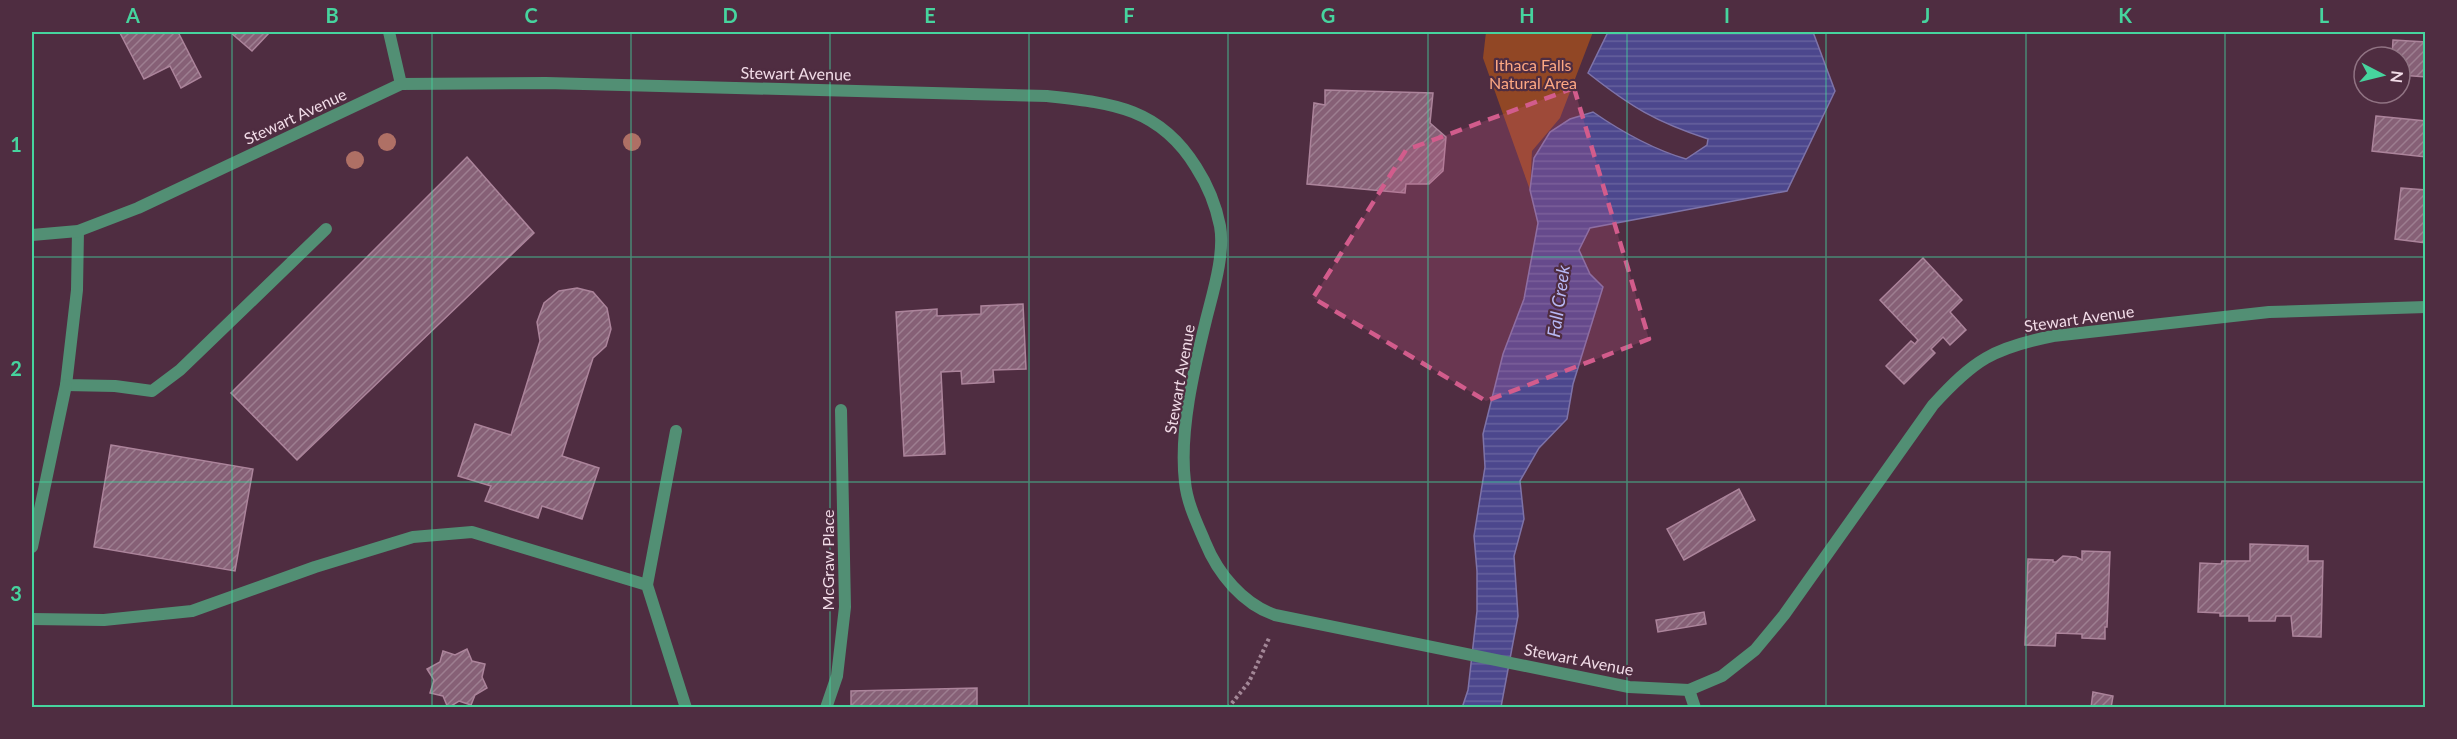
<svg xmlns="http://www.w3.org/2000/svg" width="2457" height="739" viewBox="0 0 2457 739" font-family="Lato,sans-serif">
<defs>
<pattern id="water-rules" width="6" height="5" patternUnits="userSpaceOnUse" patternTransform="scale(1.5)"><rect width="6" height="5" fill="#4c478d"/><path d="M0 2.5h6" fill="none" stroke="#66619d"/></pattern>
<pattern id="building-hatch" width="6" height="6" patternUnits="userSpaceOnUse" patternTransform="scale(1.5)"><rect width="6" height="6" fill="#866076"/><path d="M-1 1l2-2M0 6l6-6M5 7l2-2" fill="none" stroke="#9d7e90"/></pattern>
</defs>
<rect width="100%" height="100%" fill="#4f2d41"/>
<!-- green -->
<path fill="#914725" d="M 1486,32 L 1593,32 L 1560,118 L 1532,151 L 1530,190 L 1483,58 Z"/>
<!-- water -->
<path fill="url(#water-rules)" stroke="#7e73a8" stroke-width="1.5" d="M 1608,32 L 1813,32 L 1835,91 L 1787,191 L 1590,228 L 1579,250 L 1590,274 L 1603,287 L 1573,384 L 1567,419 L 1539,448 L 1520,481 L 1524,519 L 1514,556 L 1518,616 L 1501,707 L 1462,708 L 1468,690 L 1477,611 L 1477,571 L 1474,536 L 1485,467 L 1483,434 L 1503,354 L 1524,299 L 1538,223 L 1530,190 L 1534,158 L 1550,132 L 1570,119 L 1593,112 C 1622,132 1652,149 1686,159 L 1707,145 L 1708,139 C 1656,122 1631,107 1588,73 Z"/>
<!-- building -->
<g fill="url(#building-hatch)" stroke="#ac849b" stroke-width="1.5">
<path d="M 124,32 L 178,32 L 201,77 L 181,88 L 170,66 L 144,79 L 120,33 Z"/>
<path d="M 230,32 L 270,32 L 252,51 Z"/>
<path d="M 2393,40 L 2426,42 L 2426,77 L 2400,75 L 2400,57 L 2392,57 Z"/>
<path d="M 1325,90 L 1433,93 L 1430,123 L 1446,137 L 1443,171 L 1429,184 L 1406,184 L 1405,193 L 1307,184 L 1314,103 L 1325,105 Z"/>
<path d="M 2376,116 L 2426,121 L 2426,157 L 2372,151 Z"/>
<path d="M 467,157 L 534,233 L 297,460 L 231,393 Z"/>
<path d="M 2401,188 L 2426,190 L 2426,243 L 2395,239 Z"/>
<path d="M 1923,258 L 1962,300 L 1950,312 L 1966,330 L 1950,345 L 1943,337 L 1931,349 L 1935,353 L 1904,384 L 1886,366 L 1911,341 L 1915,344 L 1918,340 L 1880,300 Z"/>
<path d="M 577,288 L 593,292 L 607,308 L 611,329 L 606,346 L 593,358 L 562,456 L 599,468 L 582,519 L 542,506 L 538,518 L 485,501 L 491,486 L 458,476 L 475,424 L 511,435 L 540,341 L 537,322 L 544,303 L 559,291 Z"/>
<path d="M 1023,304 L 1026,369 L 993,370 L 994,382 L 962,384 L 961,371 L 941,372 L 945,454 L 904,456 L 896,312 L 937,309 L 937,316 L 981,314 L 981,306 Z"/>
<path d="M 111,445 L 253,469 L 235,571 L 94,547 Z"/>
<path d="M 1739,489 L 1755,520 L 1684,560 L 1667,529 Z"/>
<path d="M 2250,544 L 2308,546 L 2308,561 L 2323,561 L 2321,637 L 2293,636 L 2291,616 L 2276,616 L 2275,621 L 2249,621 L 2249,616 L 2220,616 L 2220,613 L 2198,612 L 2200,563 L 2221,564 L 2222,561 L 2250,561 Z"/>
<path d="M 2082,551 L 2110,552 L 2107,627 L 2105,627 L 2105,639 L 2082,638 L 2082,634 L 2056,633 L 2055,646 L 2025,645 L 2028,559 L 2053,560 L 2053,562 L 2056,562 L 2063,556 L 2076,557 L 2082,560 Z"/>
<path d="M 1704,612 L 1706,624 L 1658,632 L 1656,620 Z"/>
<path d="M 467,649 L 472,661 L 485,664 L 482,677 L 487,688 L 475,695 L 471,705 L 459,701 L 448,708 L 443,696 L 430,693 L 434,680 L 427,669 L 440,662 L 443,651 L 455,655 Z"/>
<path d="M 977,688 L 977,708 L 851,708 L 851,691 Z"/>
<path d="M 2093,692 L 2113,696 L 2111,708 L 2091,708 Z"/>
</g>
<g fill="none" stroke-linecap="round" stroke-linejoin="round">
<!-- path -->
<path stroke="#a38797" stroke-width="4" stroke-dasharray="3 3" stroke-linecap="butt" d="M 1228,708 L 1249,682 L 1270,636"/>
<!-- service -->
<g stroke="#528f74" stroke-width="12">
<path d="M 78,231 L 77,290 L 66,385 L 115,386 L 152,391 L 180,370 L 326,229"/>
<path d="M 32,547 L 66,385"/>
<path d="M 647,585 L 676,431"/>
<path d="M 32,619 L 104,620 L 192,611 L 315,567 L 413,537 L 472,532 L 647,585 L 686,708"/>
</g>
<!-- minor -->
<g stroke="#528f74" stroke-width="12">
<path d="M 1689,690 L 1695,708"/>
<path d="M 826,708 L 837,676 L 845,607 L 841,410"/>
</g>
<!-- tertiary -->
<g stroke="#528f74" stroke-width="12">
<path d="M 389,32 L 401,84"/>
<path d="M 32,235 L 78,231 L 138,208 L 401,84 L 546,83 L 1047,96 C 1111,103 1159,107 1196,167 C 1207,184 1216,206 1220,226 C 1225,254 1213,292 1206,320 C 1194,369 1179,431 1185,482 C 1187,503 1197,523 1205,542 C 1218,574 1243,604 1275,615 L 1629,687 L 1689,690 L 1722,676 L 1755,650 L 1784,615 L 1933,405 C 1974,360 1993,348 2053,336 L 2269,312 L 2426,307"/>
</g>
</g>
<!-- trees -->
<g fill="#af7065">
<circle cx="387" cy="142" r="9"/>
<circle cx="632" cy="142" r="9"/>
<circle cx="355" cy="160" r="9"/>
</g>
<!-- marked area -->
<path fill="#d25c8c" fill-opacity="0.2" stroke="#d25c8c" stroke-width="4.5" stroke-dasharray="12 8" stroke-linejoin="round" d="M 1574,88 L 1649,339 L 1486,401 L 1313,298 L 1406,150 Z"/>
<!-- grid -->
<path fill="none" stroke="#46d49e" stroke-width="1.5" stroke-opacity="0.55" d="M 232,32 L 232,708M 432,32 L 432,708M 631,32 L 631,708M 830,32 L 830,708M 1029,32 L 1029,708M 1228,32 L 1228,708M 1428,32 L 1428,708M 1627,32 L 1627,708M 1826,32 L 1826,708M 2026,32 L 2026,708M 2225,32 L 2225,708M 32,257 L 2426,257M 32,482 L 2426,482"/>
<g text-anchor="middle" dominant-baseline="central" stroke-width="4.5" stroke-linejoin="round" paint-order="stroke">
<!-- park labels -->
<g font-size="16" fill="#fda783" stroke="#4f2d41">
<text x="1533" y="64">Ithaca Falls<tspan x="1533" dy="18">Natural Area</tspan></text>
</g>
<!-- street labels -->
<g font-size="16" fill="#f1dbe7" stroke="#4f2d41">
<text transform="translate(796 73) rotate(1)">Stewart Avenue</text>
<text transform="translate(295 116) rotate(-25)">Stewart Avenue</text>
<text transform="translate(2079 318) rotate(-8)">Stewart Avenue</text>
<text transform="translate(1179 379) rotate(-80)">Stewart Avenue</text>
<text transform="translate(827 560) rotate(-90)">McGraw Place</text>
<text transform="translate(1579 659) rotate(11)">Stewart Avenue</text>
</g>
<!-- water labels -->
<g font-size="18" font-style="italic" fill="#b7b8f4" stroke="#4f2d41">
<text transform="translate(1558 301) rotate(-82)">Fall Creek</text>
</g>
</g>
<!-- border -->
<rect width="2457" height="739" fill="none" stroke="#4f2d41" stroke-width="66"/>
<!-- north arrow -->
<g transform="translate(2382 75) rotate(97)"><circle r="28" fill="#4f2d41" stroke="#907383" stroke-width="1.5"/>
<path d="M0-4.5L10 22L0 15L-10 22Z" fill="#46d49e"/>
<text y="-9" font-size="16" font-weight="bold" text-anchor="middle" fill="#f1dbe7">N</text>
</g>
<rect x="33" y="33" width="2391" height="673" fill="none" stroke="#46d49e" stroke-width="2"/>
<g font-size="20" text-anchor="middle" font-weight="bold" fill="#46d49e">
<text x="133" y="23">A</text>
<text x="332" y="23">B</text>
<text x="531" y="23">C</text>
<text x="730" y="23">D</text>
<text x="930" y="23">E</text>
<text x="1129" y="23">F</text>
<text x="1328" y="23">G</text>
<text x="1527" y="23">H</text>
<text x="1727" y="23">I</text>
<text x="1926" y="23">J</text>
<text x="2125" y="23">K</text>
<text x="2324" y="23">L</text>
<text x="16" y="152">1</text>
<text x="16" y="376">2</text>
<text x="16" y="601">3</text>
</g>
</svg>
